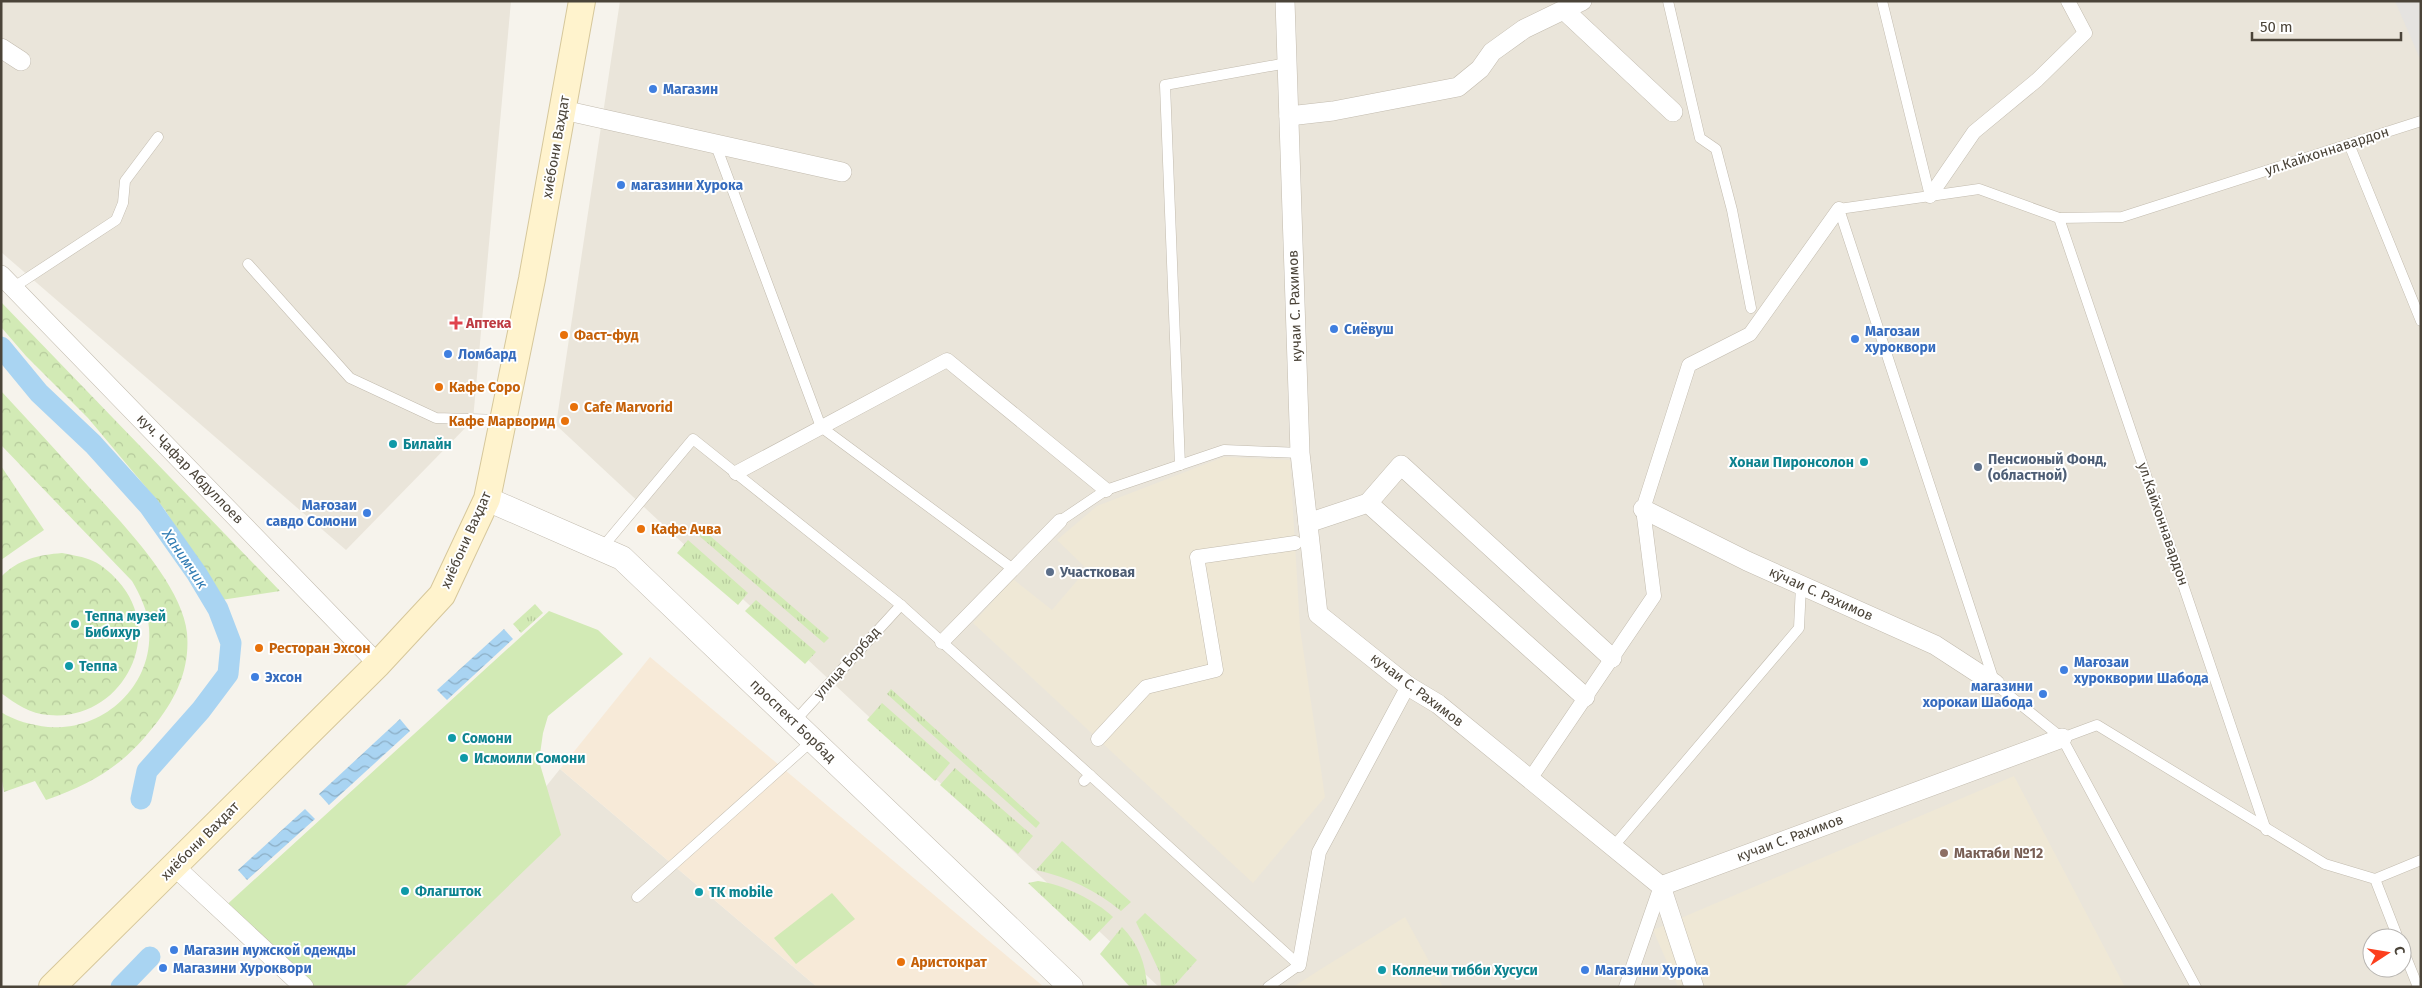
<svg xmlns="http://www.w3.org/2000/svg" width="2422" height="988" viewBox="0 0 2422 988" font-family="'Fira Sans',sans-serif">
<defs>
<pattern id="grass-tufts" width="24" height="20" patternUnits="userSpaceOnUse" patternTransform="scale(1.25)"><rect width="24" height="20" fill="#d2eab5"/><path d="M3 7l-1-3M5 7V3M7 7l1-3M15 17l-1-3M17 17v-4M19 17l1-3" fill="none" stroke="#b6ca9c"/></pattern>
<pattern id="forest-crowns" width="20" height="18" patternUnits="userSpaceOnUse" patternTransform="scale(1.25)"><rect width="20" height="18" fill="#d2eab5"/><path d="M2 6a3 3 0 1 1 6 0M12 15a3 3 0 1 1 6 0" fill="none" stroke="#b6ca9c"/></pattern>
<pattern id="water-waves" width="16" height="10" patternUnits="userSpaceOnUse" patternTransform="scale(1.25)"><rect width="16" height="10" fill="#a9d4f2"/><path d="M0 5q4-4 8 0t8 0" fill="none" stroke="#8caec5"/></pattern>
</defs>
<rect width="100%" height="100%" fill="#f6f3ec"/>
<!-- residential -->
<g fill="#eae5da" fill-rule="evenodd">
<path d="M 1,1 L 511,1 L 473,420 L 346,550 L 1,252 Z"/>
<path d="M 620,1 L 2421,1 L 2421,987 L 1159,987 L 556,425 ZM 2372,938 L 2402,938 L 2402,968 L 2372,968 Z"/>
<path d="M 560,769 L 817,987 L 386,987 Z"/>
</g>
<!-- commercial -->
<path fill="#f7ead8" d="M 650,657 L 1044,987 L 817,987 L 560,769 Z"/>
<!-- education -->
<g fill="#efe8d6">
<path d="M 1224,457 L 1290,460 L 1300,628 L 1325,797 L 1253,883 L 973,623 L 1013,579 L 1052,610 L 1087,569 L 1057,540 L 1097,506 Z"/>
<path d="M 2014,776 L 2125,987 L 1678,987 L 1653,930 Z"/>
<path d="M 1405,917 L 1443,987 L 1293,987 L 1321,969 Z"/>
</g>
<!-- grass -->
<g fill="url(#grass-tufts)">
<path d="M 695,523 L 829,638 L 824,643 L 690,528 Z"/>
<path d="M 688,540 L 748,593 L 738,605 L 677,553 Z"/>
<path d="M 756,600 L 816,652 L 805,664 L 745,611 Z"/>
<path d="M 535,604 L 543,613 L 521,633 L 513,624 Z"/>
<path d="M 891,689 L 1040,823 L 1036,828 L 887,694 Z"/>
<path d="M 882,703 L 950,763 L 935,781 L 867,720 Z"/>
<path d="M 955,768 L 1033,836 L 1018,854 L 940,785 Z"/>
<path d="M 1062,841 L 1131,902 L 1121,911 C 1096,890 1068,877 1036,870 Z"/>
<path d="M 1038,881 C 1062,884 1095,900 1113,917 L 1090,941 L 1028,883 Z"/>
<path d="M 1145,913 L 1197,960 L 1173,987 L 1161,987 L 1160,973 L 1136,922 Z"/>
<path d="M 1122,927 C 1138,943 1146,964 1147,987 L 1130,987 L 1100,954 Z"/>
</g>
<!-- forest -->
<g fill="url(#forest-crowns)">
<path d="M 1,302 L 280,591 L 221,600 L 165,510 L 88,418 L 26,356 L 1,327 Z"/>
<path d="M 1,391 C 27,419 53,447 78,475 C 112,513 182,581 187,633 C 190,666 178,695 158,721 C 125,764 97,782 46,800 L 35,781 L 4,792 L 1,775 L 1,712 C 15,721 32,725 48,727 C 104,732 154,685 149,628 C 148,611 140,595 132,581 L 1,445 Z"/>
<path d="M 1,466 L 44,530 L 1,560 Z"/>
<path d="M 62,553 C 71,555 80,556 88,559 C 100,563 110,572 118,581 C 168,636 120,722 49,715 C 30,714 16,704 1,693 L 1,577 C 18,559 39,555 62,553 Z"/>
</g>
<!-- park -->
<g fill="#d2eab5">
<path d="M 549,611 L 598,630 L 623,654 L 548,716 L 543,733 L 539,761 L 561,835 L 404,987 L 309,987 L 221,910 Z"/>
<path d="M 832,893 L 855,919 L 796,964 L 774,938 Z"/>
</g>
<!-- parking -->
<path fill="#e5e3e0" d="M 2395,1 L 2421,1 L 2421,61 Z"/>
<!-- water -->
<g fill="url(#water-waves)">
<path d="M 504,629 L 513,639 L 447,700 L 437,690 Z"/>
<path d="M 400,719 L 410,731 L 329,805 L 319,794 Z"/>
<path d="M 305,809 L 315,819 L 247,880 L 238,870 Z"/>
</g>
<g fill="none" stroke-linecap="round" stroke-linejoin="round">
<!-- canal -->
<g stroke="#a9d4f2" stroke-width="21">
<path d="M 1,347 L 39,393 L 93,444 L 149,506 L 197,574 L 218,609 L 231,643 L 228,674 L 201,710 L 147,771 L 141,799"/>
<path d="M 121,987 L 150,957"/>
</g>
<defs>
<g id="service">
<path d="M 1668,1 L 1700,138 L 1716,149 L 1732,210 L 1751,308"/>
<path d="M 1882,1 L 1930,196"/>
<path d="M 715,143 L 821,427 L 1013,569"/>
<path d="M 2349,144 L 2421,321"/>
<path d="M 2059,218 L 2266,830"/>
<path d="M 248,264 L 350,378 L 436,418 L 502,420"/>
<path d="M 14,287 L 116,220 L 123,203 L 125,181 L 158,137"/>
<path d="M 1180,465 L 1165,85 L 1287,63"/>
<path d="M 1060,521 L 1106,490 L 1224,450 L 1300,453"/>
<path d="M 601,549 L 693,439 L 901,605 L 1090,775 L 1084,781"/>
<path d="M 794,722 L 901,605"/>
<path d="M 2062,738 L 2097,725 L 2325,864 L 2375,879 L 2398,938"/>
<path d="M 1090,775 L 1299,965 L 1268,987"/>
<path d="M 1613,847 L 1799,628 L 1801,585"/>
<path d="M 2375,879 L 2421,860"/>
<path d="M 637,897 L 813,740"/>
<path d="M 2402,947 L 2418,987"/>
<path d="M 2196,987 L 2062,738 L 1995,684 L 1839,209 L 1979,189 L 2059,218 L 2122,217 L 2421,121"/>
</g>
<g id="pedestrian">
<path d="M 1930,196 L 1974,132 L 2037,80 L 2085,33 L 2068,1"/>
<path d="M 736,473 L 947,360 L 1106,490"/>
<path d="M 942,642 L 1060,521"/>
<path d="M 1098,739 L 1146,687 L 1216,670 L 1197,557 L 1295,543"/>
<path d="M 1530,779 L 1654,596 L 1643,509 L 1689,365 L 1750,334 L 1839,209"/>
<path d="M 1299,965 L 1319,852 L 1408,686"/>
<path d="M 1626,987 L 1661,886"/>
</g>
<g id="minor">
<path d="M 1285,1 L 1300,453 L 1318,614 L 1408,686 L 1438,704 L 1661,886 L 2062,738"/>
<path d="M 1564,10 L 1673,112"/>
<path d="M 1,48 L 21,61"/>
<path d="M 563,110 L 842,172"/>
<path d="M 1289,116 L 1333,111 L 1458,87 L 1480,69 L 1492,52 L 1524,29 L 1582,1"/>
<path d="M 1,275 L 378,664"/>
<path d="M 1368,503 L 1401,465 L 1612,658"/>
<path d="M 1643,509 L 1747,561 L 1935,645 L 1995,684"/>
<path d="M 1308,523 L 1368,503 L 1585,697"/>
<path d="M 174,866 L 304,987"/>
<path d="M 1661,886 L 1694,987"/>
</g>
<path id="tertiary" d="M 487,499 L 622,558 L 1071,987"/>
<path id="secondary" d="M 52,987 L 378,664 L 442,595 L 487,499 L 532,279 L 582,1"/>
</defs>
<!-- service casing -->
<use href="#service" stroke="#c2bbae" stroke-width="11"/>
<!-- pedestrian casing -->
<use href="#pedestrian" stroke="#c2bbae" stroke-width="15"/>
<!-- minor casing -->
<use href="#minor" stroke="#c2bbae" stroke-width="20"/>
<!-- tertiary casing -->
<use href="#tertiary" stroke="#c2bbae" stroke-width="25"/>
<!-- secondary casing -->
<use href="#secondary" stroke="#d6c79b" stroke-width="28"/>
<!-- service -->
<use href="#service" stroke="#fff" stroke-width="10"/>
<!-- pedestrian -->
<use href="#pedestrian" stroke="#fff" stroke-width="14"/>
<!-- minor -->
<use href="#minor" stroke="#fff" stroke-width="19"/>
<!-- tertiary -->
<use href="#tertiary" stroke="#fff" stroke-width="24"/>
<!-- secondary -->
<use href="#secondary" stroke="#fff3cd" stroke-width="26"/>
</g>
<!-- markers -->
<g fill="#3f7fe0" stroke="#fff" stroke-width="2">
<circle cx="653" cy="89" r="5"/>
<circle cx="621" cy="185" r="5"/>
<circle cx="1334" cy="329" r="5"/>
<circle cx="1855" cy="339" r="5"/>
<circle cx="448" cy="354" r="5"/>
<circle cx="367" cy="513" r="5"/>
<circle cx="2064" cy="670" r="5"/>
<circle cx="255" cy="677" r="5"/>
<circle cx="2043" cy="694" r="5"/>
<circle cx="174" cy="950" r="5"/>
<circle cx="163" cy="968" r="5"/>
<circle cx="1585" cy="970" r="5"/>
</g>
<path fill="#e0444e" stroke="#fff" stroke-width="2" d="M453.5 315.5h5v5h5v5h-5v5h-5v-5h-5v-5h5z"/>
<g fill="#e8710a" stroke="#fff" stroke-width="2">
<circle cx="564" cy="335" r="5"/>
<circle cx="439" cy="387" r="5"/>
<circle cx="574" cy="407" r="5"/>
<circle cx="565" cy="421" r="5"/>
<circle cx="641" cy="529" r="5"/>
<circle cx="259" cy="648" r="5"/>
<circle cx="901" cy="962" r="5"/>
</g>
<g fill="#0f9aa8" stroke="#fff" stroke-width="2">
<circle cx="393" cy="444" r="5"/>
<circle cx="1864" cy="462" r="5"/>
<circle cx="75" cy="624" r="5"/>
<circle cx="69" cy="666" r="5"/>
<circle cx="452" cy="738" r="5"/>
<circle cx="464" cy="758" r="5"/>
<circle cx="405" cy="891" r="5"/>
<circle cx="699" cy="892" r="5"/>
<circle cx="1382" cy="970" r="5"/>
</g>
<g fill="#5c6f8a" stroke="#fff" stroke-width="2">
<circle cx="1978" cy="467" r="5"/>
<circle cx="1050" cy="572" r="5"/>
</g>
<circle fill="#8d6e63" stroke="#fff" stroke-width="2" cx="1944" cy="853" r="5"/>
<g text-anchor="middle" dominant-baseline="central" stroke-width="4" stroke-linejoin="round" paint-order="stroke">
<!-- shop labels -->
<g font-size="14" font-weight="bold" fill="#366cbe" stroke="#fff" text-anchor="start">
<text x="663" y="89">Магазин</text>
<text x="631" y="185">магазини Хурока</text>
<text x="1344" y="329">Сиёвуш</text>
<text x="1865" y="331">Магозаи<tspan x="1865" dy="16">хуроквори</tspan></text>
<text x="458" y="354">Ломбард</text>
<text x="357" y="505" text-anchor="end">Мағозаи<tspan x="357" dy="16">савдо Сомони</tspan></text>
<text x="2074" y="662">Мағозаи<tspan x="2074" dy="16">хуроквории Шабода</tspan></text>
<text x="265" y="677">Эхсон</text>
<text x="2033" y="686" text-anchor="end">магазини<tspan x="2033" dy="16">хорокаи Шабода</tspan></text>
<text x="184" y="950">Магазин мужской одежды</text>
<text x="173" y="968">Магазини Хуроквори</text>
<text x="1595" y="970">Магазини Хурока</text>
</g>
<!-- street labels -->
<g font-size="14" fill="#4b4439" stroke="#fff">
<text transform="translate(556 147) rotate(-80)">хиёбони Ваҳдат</text>
<text transform="translate(2327 151) rotate(-18)">ул.Кайхоннавардон</text>
<text transform="translate(1295 306) rotate(-92)">кучаи С. Рахимов</text>
<text transform="translate(190 469) rotate(46)">куч. Ҷафар Абдуллоев</text>
<text transform="translate(2163 524) rotate(71)">ул.Кайхоннавардон</text>
<text transform="translate(466 540) rotate(-66)">хиёбони Ваҳдат</text>
<text transform="translate(1821 594) rotate(24)">кӯчаи С. Рахимов</text>
<text transform="translate(847 663) rotate(-48)">улица Борбад</text>
<text transform="translate(1417 690) rotate(37)">кучаи С. Рахимов</text>
<text transform="translate(793 721) rotate(44)">проспект Борбад</text>
<text transform="translate(1790 838) rotate(-20)">кучаи С. Рахимов</text>
<text transform="translate(200 841) rotate(-45)">хиёбони Ваҳдат</text>
</g>
<!-- health labels -->
<g font-size="14" font-weight="bold" fill="#be3a42" stroke="#fff" text-anchor="start">
<text x="466" y="323">Аптека</text>
</g>
<!-- food labels -->
<g font-size="14" font-weight="bold" fill="#c56008" stroke="#fff" text-anchor="start">
<text x="574" y="335">Фаст-фуд</text>
<text x="449" y="387">Кафе Соро</text>
<text x="584" y="407">Cafe Marvorid</text>
<text x="555" y="421" text-anchor="end">Кафе Марворид</text>
<text x="651" y="529">Кафе Ачва</text>
<text x="269" y="648">Ресторан Эхсон</text>
<text x="911" y="962">Аристократ</text>
</g>
<!-- culture labels -->
<g font-size="14" font-weight="bold" fill="#0d838f" stroke="#fff" text-anchor="start">
<text x="403" y="444">Билайн</text>
<text x="1854" y="462" text-anchor="end">Хонаи Пиронсолон</text>
<text x="85" y="616">Теппа музей<tspan x="85" dy="16">Бибихур</tspan></text>
<text x="79" y="666">Теппа</text>
<text x="462" y="738">Сомони</text>
<text x="474" y="758">Исмоили Сомони</text>
<text x="415" y="891">Флагшток</text>
<text x="709" y="892">TK mobile</text>
<text x="1392" y="970">Коллечи тибби Хусуси</text>
</g>
<!-- service labels -->
<g font-size="14" font-weight="bold" fill="#4e5e75" stroke="#fff" text-anchor="start">
<text x="1988" y="459">Пенсионый Фонд,<tspan x="1988" dy="16">(областной)</tspan></text>
<text x="1060" y="572">Участковая</text>
</g>
<!-- education labels -->
<g font-size="14" font-weight="bold" fill="#785e54" stroke="#fff" text-anchor="start">
<text x="1954" y="853">Мактаби №12</text>
</g>
<!-- water labels -->
<g font-size="15" font-style="italic" fill="#2e7ab2" stroke="#fff">
<text transform="translate(185 559) rotate(56)">Ханимчик</text>
</g>
</g>
<!-- border -->
<rect width="2422" height="988" fill="none" stroke="#4b4439" stroke-width="5"/>
<!-- north arrow -->
<g transform="translate(2387 953) rotate(78)"><circle r="24" fill="#ffffff" stroke="#b7b4b0"/>
<path d="M0-4L9 19L0 12L-9 19Z" fill="#fc3f1d"/>
<text y="-8" font-size="14" font-weight="bold" text-anchor="middle" fill="#4b4439">С</text>
</g>
<!-- scale -->
<path d="M2252 32v8h149v-8" fill="none" stroke="#4b4439" stroke-width="2.5"/>
<text x="2260" y="32" font-size="15" fill="#4b4439" stroke="#ffffff" stroke-width="4" paint-order="stroke">50 m</text>
</svg>
